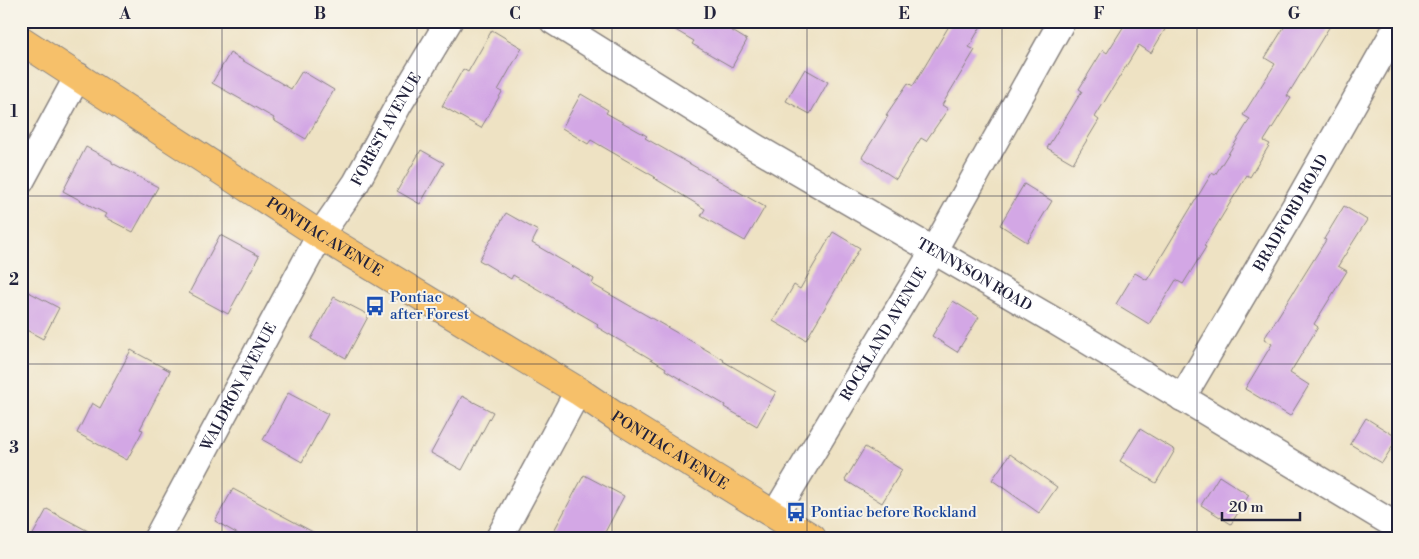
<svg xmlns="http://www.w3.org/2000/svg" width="1419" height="559" viewBox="0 0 1419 559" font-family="'Libre Bodoni',serif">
<rect width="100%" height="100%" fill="#f7f3e8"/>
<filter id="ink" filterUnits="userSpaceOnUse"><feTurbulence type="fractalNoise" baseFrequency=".02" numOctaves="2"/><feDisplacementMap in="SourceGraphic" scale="10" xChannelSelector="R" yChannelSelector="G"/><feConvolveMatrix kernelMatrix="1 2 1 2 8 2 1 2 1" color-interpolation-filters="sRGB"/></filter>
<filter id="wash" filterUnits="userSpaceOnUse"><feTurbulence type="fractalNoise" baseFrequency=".0096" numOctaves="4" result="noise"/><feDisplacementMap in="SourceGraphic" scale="20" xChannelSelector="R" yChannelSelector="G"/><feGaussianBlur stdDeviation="1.12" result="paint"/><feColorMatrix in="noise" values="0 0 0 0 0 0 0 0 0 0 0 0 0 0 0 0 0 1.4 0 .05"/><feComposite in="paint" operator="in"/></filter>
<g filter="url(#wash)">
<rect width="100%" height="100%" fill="#eee2c3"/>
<g id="blocks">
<!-- building -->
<g fill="#d3a7e5">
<path d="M 660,21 L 716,21 L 747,40 L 732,67 L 692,44 L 694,41 Z"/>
<path d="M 952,21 L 984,21 L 969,47 L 975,50 L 942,105 L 948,109 L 926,141 L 921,138 L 896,179 L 862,157 L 888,116 L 886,115 L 908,83 L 913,86 Z"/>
<path d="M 1127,21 L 1170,21 L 1151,53 L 1139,45 L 1095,117 L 1099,120 L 1073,163 L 1047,148 L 1082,91 L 1079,89 L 1103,50 L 1107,53 Z"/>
<path d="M 1288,21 L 1333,21 L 1287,96 L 1291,98 L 1264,141 L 1270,144 L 1250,177 L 1247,175 L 1204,246 L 1206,247 L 1183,284 L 1176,280 L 1149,324 L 1116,304 L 1135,273 L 1147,280 L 1212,173 L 1215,175 L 1250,119 L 1243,115 L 1275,64 L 1265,58 Z"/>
<path d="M 492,30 L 522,48 L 498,90 L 502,92 L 481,128 L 442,106 L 463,69 L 468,72 Z"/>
<path d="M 230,53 L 291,89 L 302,71 L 334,90 L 306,139 L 273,120 L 274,118 L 212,83 Z"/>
<path d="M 805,69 L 828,82 L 810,114 L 786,101 Z"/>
<path d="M 581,94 L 608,110 L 606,113 L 647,136 L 645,138 L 765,207 L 745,241 L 701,216 L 705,209 L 654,178 L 655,177 L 591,140 L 588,144 L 562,128 Z"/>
<path d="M 86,147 L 112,161 L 112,163 L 158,187 L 133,232 L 104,217 L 106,214 L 63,191 Z"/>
<path d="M 421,150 L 444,163 L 420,204 L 397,191 Z"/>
<path d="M 1024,184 L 1052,201 L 1027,242 L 1000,225 Z"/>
<path d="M 1344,206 L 1367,220 L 1338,266 L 1347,271 L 1314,324 L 1318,327 L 1290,373 L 1309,385 L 1290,416 L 1245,389 L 1272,344 L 1264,339 L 1326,240 L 1324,239 Z"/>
<path d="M 506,213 L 538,231 L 532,243 L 594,279 L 592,284 L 724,360 L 723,361 L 776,392 L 757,426 L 724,407 L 725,405 L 665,370 L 666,368 L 597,327 L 598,324 L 513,275 L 511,279 L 479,260 Z"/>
<path d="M 833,232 L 860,248 L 806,340 L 773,321 L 794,285 L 800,289 Z"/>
<path d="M 220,235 L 259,256 L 228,314 L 189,293 Z"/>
<path d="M 21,288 L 59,308 L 43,339 L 21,327 Z"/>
<path d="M 334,297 L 369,315 L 346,358 L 311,339 Z"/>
<path d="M 953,301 L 979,317 L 957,352 L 932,336 Z"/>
<path d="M 131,350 L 170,371 L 140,429 L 143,430 L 127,460 L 77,433 L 92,403 L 100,408 Z"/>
<path d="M 288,393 L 328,414 L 302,462 L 263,440 Z"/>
<path d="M 462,396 L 493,412 L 462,470 L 431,453 Z"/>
<path d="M 1366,418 L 1398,438 L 1382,463 L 1350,444 Z"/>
<path d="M 1140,429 L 1175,450 L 1156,483 L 1120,461 Z"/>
<path d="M 865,447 L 902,470 L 882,503 L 845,480 Z"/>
<path d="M 1010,454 L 1057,487 L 1039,513 L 992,480 Z"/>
<path d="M 584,475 L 624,496 L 602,538 L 550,538 Z"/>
<path d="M 1219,476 L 1249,495 L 1231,524 L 1201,505 Z"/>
<path d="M 233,489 L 324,538 L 245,538 L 215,521 Z"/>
<path d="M 47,509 L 101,538 L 31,538 Z"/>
</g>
</g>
</g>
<g filter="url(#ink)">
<use href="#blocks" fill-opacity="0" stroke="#88827f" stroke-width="1"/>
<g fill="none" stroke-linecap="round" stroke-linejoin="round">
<defs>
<g id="minor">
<path id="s1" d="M 553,21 L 755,147 L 1053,320 L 1398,527"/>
<path d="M 21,181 L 78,76"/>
<path id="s2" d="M 1182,398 L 1297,203 L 1398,25"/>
<path id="s3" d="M 775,514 L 934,250 L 1062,21"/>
<path id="s4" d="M 157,538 L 320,235 L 356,183 L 399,104 L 449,21"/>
<path d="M 499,538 L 578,391"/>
</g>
<g id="major">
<path id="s5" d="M 21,40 L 320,235 L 578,391 L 618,418 L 812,538"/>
</g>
</defs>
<!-- minor casing -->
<use href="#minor" stroke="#88827f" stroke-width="29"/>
<!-- major casing -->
<use href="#major" stroke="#88827f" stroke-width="30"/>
<!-- minor -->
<use href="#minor" stroke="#fff" stroke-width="26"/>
<!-- major -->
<use href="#major" stroke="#f6c06b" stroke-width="28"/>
</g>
</g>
<!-- grid -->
<path fill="none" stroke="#22223b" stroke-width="1" stroke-opacity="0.55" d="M 222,21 L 222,538M 417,21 L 417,538M 612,21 L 612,538M 807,21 L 807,538M 1002,21 L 1002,538M 1197,21 L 1197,538M 21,196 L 1398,196M 21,364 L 1398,364"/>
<!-- icons -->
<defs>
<symbol id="bus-bare" viewBox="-9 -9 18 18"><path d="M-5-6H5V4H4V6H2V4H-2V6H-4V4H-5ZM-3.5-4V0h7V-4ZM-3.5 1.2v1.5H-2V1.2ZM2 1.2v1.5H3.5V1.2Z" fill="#1a4fb4" stroke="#f7f3e8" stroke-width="2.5" paint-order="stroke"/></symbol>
</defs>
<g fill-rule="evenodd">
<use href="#bus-bare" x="361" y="292" width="28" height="28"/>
<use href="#bus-bare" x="782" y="498" width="28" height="28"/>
</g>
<g text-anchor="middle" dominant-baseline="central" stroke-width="4" stroke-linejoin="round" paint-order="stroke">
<!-- street labels -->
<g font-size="15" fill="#22223b" stroke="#f7f3e8">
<text stroke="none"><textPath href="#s4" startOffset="469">FOREST AVENUE</textPath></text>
<text stroke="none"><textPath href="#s2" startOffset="215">BRADFORD ROAD</textPath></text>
<text stroke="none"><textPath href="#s5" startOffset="362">PONTIAC AVENUE</textPath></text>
<text stroke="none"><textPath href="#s1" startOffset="492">TENNYSON ROAD</textPath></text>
<text stroke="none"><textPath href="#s3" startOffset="210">ROCKLAND AVENUE</textPath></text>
<text stroke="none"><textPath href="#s4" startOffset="172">WALDRON AVENUE</textPath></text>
<text stroke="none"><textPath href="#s5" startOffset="768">PONTIAC AVENUE</textPath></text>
</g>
<!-- transit labels -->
<g font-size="15" fill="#164399" stroke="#f7f3e8" text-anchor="start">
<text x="390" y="297">Pontiac<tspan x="390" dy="17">after Forest</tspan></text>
<text x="811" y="512">Pontiac before Rockland</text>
</g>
</g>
<!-- margin -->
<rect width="1419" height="559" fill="none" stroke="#f7f3e8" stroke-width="55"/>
<!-- scale -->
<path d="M1222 512v8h78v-8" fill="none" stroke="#22223b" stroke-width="2.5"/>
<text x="1229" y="512" font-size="15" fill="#22223b" stroke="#f7f3e8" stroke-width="4" paint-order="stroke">20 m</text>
<rect x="28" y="28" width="1364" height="504" fill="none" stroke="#22223b" stroke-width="2"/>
<g font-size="16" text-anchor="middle" font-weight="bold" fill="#22223b">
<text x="125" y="19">A</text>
<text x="320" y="19">B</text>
<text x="515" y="19">C</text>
<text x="710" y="19">D</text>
<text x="904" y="19">E</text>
<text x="1099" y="19">F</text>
<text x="1294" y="19">G</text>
<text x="14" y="117">1</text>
<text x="14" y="285">2</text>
<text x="14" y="453">3</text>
</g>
</svg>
